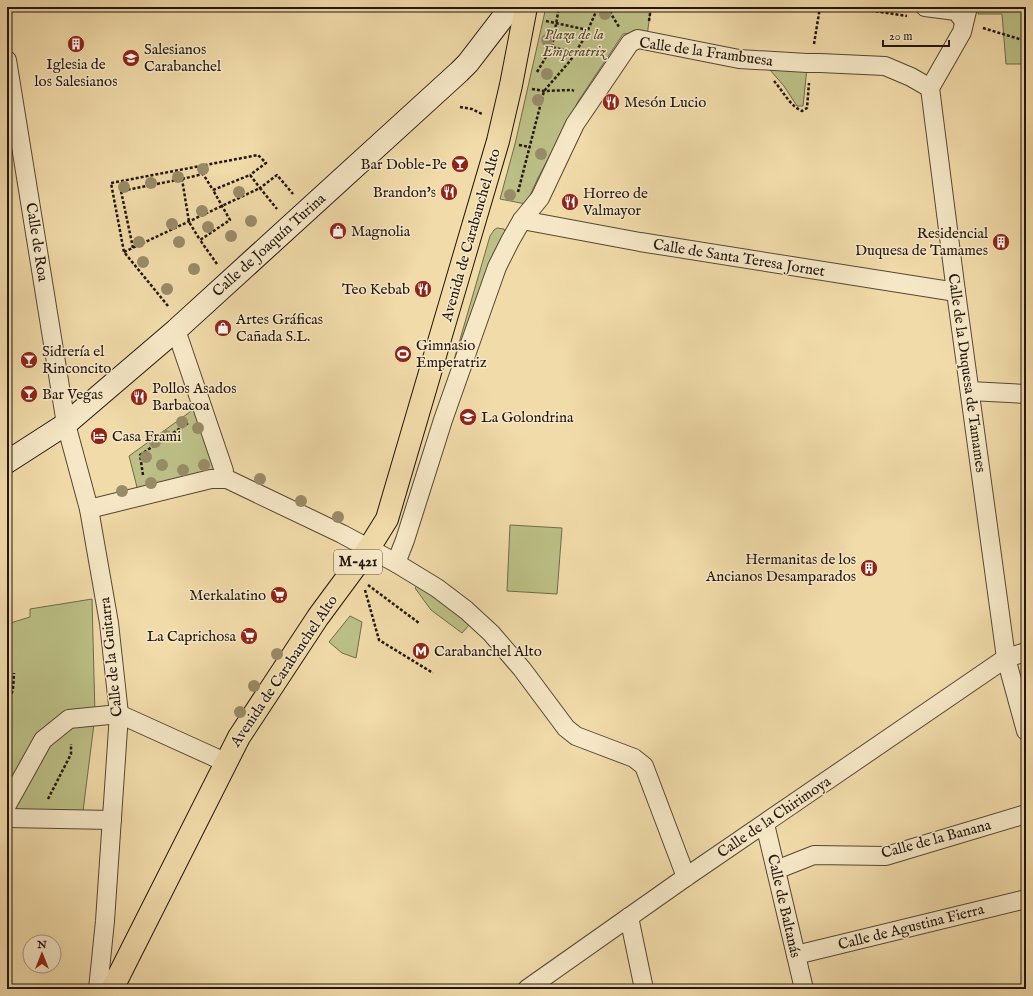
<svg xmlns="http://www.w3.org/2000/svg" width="1033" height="996" viewBox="0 0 1033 996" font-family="'IM FELL English',serif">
<rect width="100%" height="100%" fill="#f1dba9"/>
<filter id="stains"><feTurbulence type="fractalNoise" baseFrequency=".005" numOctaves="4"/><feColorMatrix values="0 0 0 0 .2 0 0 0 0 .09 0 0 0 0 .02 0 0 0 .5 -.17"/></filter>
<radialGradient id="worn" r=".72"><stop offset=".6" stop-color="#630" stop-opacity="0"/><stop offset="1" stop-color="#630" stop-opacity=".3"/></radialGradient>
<!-- green -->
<g fill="#bcc086" stroke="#6f6b4b">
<path d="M 546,7 L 651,7 L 647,36 L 634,33 L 623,34 L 579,100 L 538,178 L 526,204 L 500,199 L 515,144 Z"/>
<path d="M 979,7 L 1026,7 L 1026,106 L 1025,64 L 1006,64 L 1002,14 L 978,14 Z"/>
<path d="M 807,68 L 803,106 L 797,106 L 784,86 L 770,70 Z"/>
<path d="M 497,228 L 504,229 L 505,232 L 441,405 L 490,236 L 494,230 Z"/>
<path d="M 201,404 L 224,471 L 138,491 L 129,456 Z"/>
<path d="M 510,525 L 562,528 L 557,594 L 507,591 Z"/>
<path d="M 421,581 L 469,625 L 462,633 L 431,610 L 415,588 Z"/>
<path d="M 92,599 L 95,716 L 82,819 L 7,818 L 7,624 L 30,617 L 30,609 Z"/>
<path d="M 350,616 L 362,622 L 356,658 L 342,653 L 329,642 Z"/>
</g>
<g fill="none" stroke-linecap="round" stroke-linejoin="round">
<defs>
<g id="street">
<path d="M 925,7 L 956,11 L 964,21"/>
<path d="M 968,7 L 962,32 L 930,88 L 956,292 L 1006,658 L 1026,731"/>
<path d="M 7,60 L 66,424 L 89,509 L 109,623 L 119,714 L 105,921 L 98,989"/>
<path d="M 522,220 L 640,242 L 956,292"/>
<path d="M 176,330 L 224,471"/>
<path d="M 970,391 L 1026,394"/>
<path d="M 89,509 L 211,479 L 227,479 L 342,534 L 396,563 L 437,588 L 466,610 L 491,633 L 522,669 L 566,728 L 576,736 L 634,758 L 644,766 L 686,877"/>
<path d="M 396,563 L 405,540 L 443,420 L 497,267 L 510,241 L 522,220 L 540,198 L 575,124 L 630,43 L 638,39 L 739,59 L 807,63 L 820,63 L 885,66 L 911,77 L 930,88"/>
<path d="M 7,805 L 43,740 L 69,719 L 119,714 L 225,762"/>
<path d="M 7,818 L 112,820"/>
<path d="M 765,824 L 804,989"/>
<path d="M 776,870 L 814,855 L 886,856 L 1026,814"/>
<path d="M 629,917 L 644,989"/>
<path d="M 796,955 L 1026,899"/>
<path d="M 527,989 L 686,877 L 1006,658 L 1026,652"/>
</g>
<path id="secondary" d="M 7,462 L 66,424 L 176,330 L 459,72 L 468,63 L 511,7"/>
<path id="primary" d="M 112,989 L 239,737 L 318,617 L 369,548 L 387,519 L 498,141 L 511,85 L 526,7"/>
</defs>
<!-- street casing -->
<use href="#street" stroke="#564736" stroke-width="20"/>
<!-- secondary casing -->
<use href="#secondary" stroke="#221610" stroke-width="24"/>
<!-- primary casing -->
<use href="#primary" stroke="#221610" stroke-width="24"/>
<!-- path -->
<g stroke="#221610" stroke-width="2.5" stroke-dasharray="3 2" stroke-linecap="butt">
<path d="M 607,7 L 619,27"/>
<path d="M 846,7 L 907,16"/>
<path d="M 546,21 L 588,30"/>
<path d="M 649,21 L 651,7"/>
<path d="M 983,28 L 1026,41"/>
<path d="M 814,44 L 820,7"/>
<path d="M 552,47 L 559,7"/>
<path d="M 537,72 L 552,47 L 576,53"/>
<path d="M 774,81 C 783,91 790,106 802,111 L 807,108 L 809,83"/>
<path d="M 532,89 L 544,91 L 572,90 L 574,91"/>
<path d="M 460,107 L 472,109 L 482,114"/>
<path d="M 519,145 L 530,147"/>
<path d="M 182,179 L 203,174 L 213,190"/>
<path d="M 518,192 L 544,91 L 570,61 L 585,37 L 598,7"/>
<path d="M 133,248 L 121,191 L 182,179 L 189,222 L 200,240"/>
<path d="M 124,252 L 260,188 L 277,209"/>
<path d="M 217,264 L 200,240 L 230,220 L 213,190 L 250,175 L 260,188 L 277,175 L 293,194"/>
<path d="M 168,306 L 124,252 L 111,183 L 258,155 L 266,163 L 250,175"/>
<path d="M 143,475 L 140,455 L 188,423"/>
<path d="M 368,585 L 419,623"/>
<path d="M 365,590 L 379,640 L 433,673"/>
<path d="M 7,708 L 13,689 L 14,673"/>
<path d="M 48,799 L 71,754 L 71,744"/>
</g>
<!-- street -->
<use href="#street" stroke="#f6e8c7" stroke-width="18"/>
<!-- secondary -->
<use href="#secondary" stroke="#f6e8c7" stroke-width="22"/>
<!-- primary -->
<use href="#primary" stroke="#f1dba9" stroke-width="22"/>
</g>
<!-- trees -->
<g fill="#988b68">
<circle cx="605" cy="14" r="6"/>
<circle cx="547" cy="40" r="6"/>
<circle cx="547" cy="74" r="6"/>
<circle cx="538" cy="100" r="6"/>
<circle cx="541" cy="154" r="6"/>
<circle cx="203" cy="169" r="6"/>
<circle cx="178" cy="177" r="6"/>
<circle cx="151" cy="183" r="6"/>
<circle cx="124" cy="187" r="6"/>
<circle cx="239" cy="192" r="6"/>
<circle cx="510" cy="195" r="6"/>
<circle cx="202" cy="211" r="6"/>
<circle cx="251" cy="221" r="6"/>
<circle cx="172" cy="224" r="6"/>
<circle cx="208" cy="227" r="6"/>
<circle cx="231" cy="236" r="6"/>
<circle cx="139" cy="242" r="6"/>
<circle cx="179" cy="242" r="6"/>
<circle cx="143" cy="262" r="6"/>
<circle cx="194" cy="269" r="6"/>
<circle cx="167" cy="289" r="6"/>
<circle cx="182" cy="422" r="6"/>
<circle cx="198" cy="428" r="6"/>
<circle cx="166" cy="436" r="6"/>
<circle cx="155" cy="442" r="6"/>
<circle cx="146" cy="457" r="6"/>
<circle cx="162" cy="465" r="6"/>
<circle cx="204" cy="465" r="6"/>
<circle cx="183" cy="470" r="6"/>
<circle cx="260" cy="479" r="6"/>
<circle cx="151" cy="483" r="6"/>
<circle cx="122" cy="491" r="6"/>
<circle cx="301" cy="501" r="6"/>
<circle cx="338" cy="517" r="6"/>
<circle cx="277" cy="654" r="6"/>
<circle cx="254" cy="686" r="6"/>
<circle cx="240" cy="712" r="6"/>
</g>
<!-- icons -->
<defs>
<symbol id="building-disc" viewBox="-11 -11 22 22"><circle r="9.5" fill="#8f2418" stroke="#f6e8c7"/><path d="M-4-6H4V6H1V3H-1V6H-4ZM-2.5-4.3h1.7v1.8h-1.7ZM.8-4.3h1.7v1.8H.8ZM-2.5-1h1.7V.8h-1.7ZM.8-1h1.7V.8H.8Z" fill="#fff"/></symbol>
<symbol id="school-disc" viewBox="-11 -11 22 22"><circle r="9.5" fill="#8f2418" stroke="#f6e8c7"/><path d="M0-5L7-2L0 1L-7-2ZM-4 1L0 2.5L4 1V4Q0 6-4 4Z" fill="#fff"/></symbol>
<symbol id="restaurant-disc" viewBox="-11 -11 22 22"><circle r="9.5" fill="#8f2418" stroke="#f6e8c7"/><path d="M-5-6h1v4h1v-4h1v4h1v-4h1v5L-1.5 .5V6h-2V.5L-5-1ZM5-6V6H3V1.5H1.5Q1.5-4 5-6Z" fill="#fff"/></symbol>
<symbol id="bar-disc" viewBox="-11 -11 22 22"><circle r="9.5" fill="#8f2418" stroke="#f6e8c7"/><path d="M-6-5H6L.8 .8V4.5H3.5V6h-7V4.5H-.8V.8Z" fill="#fff"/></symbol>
<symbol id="shop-disc" viewBox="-11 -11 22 22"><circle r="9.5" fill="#8f2418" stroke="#f6e8c7"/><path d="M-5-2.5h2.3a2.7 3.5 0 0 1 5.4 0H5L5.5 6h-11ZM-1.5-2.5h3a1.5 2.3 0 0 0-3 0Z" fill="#fff"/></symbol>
<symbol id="stadium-disc" viewBox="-11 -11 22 22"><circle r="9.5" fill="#8f2418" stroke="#f6e8c7"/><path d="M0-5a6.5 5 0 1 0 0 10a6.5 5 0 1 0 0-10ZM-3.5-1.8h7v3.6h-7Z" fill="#fff"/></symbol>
<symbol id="hotel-disc" viewBox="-11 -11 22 22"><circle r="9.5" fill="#8f2418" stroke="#f6e8c7"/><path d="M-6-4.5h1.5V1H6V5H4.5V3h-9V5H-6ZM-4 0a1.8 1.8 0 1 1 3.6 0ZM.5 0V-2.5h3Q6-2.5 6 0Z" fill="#fff"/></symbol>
<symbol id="supermarket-disc" viewBox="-11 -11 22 22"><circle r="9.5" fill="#8f2418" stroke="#f6e8c7"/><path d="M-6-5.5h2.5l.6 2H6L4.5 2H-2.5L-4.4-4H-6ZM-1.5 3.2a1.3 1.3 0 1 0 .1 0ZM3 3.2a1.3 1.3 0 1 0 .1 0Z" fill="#fff"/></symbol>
<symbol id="metro-disc" viewBox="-11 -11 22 22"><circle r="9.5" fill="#8f2418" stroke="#f6e8c7"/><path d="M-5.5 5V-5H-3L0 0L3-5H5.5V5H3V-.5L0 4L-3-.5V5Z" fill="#fff"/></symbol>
</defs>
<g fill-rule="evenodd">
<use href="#building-disc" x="66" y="34" width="20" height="20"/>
<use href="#school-disc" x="121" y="48" width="20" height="20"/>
<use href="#restaurant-disc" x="601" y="92" width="20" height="20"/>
<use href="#bar-disc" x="450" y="154" width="20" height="20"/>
<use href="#restaurant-disc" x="439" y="182" width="20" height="20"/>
<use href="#restaurant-disc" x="560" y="192" width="20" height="20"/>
<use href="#shop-disc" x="328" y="221" width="20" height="20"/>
<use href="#building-disc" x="991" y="232" width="20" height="20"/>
<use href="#restaurant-disc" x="413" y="279" width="20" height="20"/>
<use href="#shop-disc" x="213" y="318" width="20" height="20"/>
<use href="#stadium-disc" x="393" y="344" width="20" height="20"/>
<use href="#bar-disc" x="19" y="350" width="20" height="20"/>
<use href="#bar-disc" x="19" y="384" width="20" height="20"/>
<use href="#restaurant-disc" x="129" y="387" width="20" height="20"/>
<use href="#school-disc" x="458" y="407" width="20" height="20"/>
<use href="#hotel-disc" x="89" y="426" width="20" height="20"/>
<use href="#building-disc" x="859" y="558" width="20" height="20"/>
<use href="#supermarket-disc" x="269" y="585" width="20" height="20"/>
<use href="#supermarket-disc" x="239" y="626" width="20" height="20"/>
<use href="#metro-disc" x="411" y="641" width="20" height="20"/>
</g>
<g text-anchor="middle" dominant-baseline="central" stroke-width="3" stroke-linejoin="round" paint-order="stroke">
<!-- shield labels -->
<rect fill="#f6e8c7" stroke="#625547" stroke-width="1" x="334" y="550" width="48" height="24" rx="3"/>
<g font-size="14" font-weight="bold" fill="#221610">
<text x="358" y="562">M-421</text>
</g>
<!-- park labels -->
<g font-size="15" font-style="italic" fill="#504933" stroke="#f6e8c7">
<text x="574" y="34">Plaza de la<tspan x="574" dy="17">Emperatriz</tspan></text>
</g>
<!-- poi labels -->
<g font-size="15" fill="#221610" stroke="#f6e8c7" text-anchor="start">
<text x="144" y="49">Salesianos<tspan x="144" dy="17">Carabanchel</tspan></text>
<text x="76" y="64" text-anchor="middle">Iglesia de<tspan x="76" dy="17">los Salesianos</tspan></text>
<text x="624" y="102">Mesón Lucio</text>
<text x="447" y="164" text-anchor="end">Bar Doble-Pe</text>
<text x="436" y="192" text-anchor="end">Brandon's</text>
<text x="583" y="193">Horreo de<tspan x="583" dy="17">Valmayor</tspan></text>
<text x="351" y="231">Magnolia</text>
<text x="988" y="233" text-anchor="end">Residencial<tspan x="988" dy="17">Duquesa de Tamames</tspan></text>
<text x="410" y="289" text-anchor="end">Teo Kebab</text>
<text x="236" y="319">Artes Gráficas<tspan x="236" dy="17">Cañada S.L.</tspan></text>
<text x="416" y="345">Gimnasio<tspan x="416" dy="17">Emperatriz</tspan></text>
<text x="42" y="351">Sidrería el<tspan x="42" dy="17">Rinconcito</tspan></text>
<text x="152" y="388">Pollos Asados<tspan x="152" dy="17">Barbacoa</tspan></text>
<text x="42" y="394">Bar Vegas</text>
<text x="481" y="417">La Golondrina</text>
<text x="112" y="436">Casa Frami</text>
<text x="856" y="559" text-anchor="end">Hermanitas de los<tspan x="856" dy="17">Ancianos Desamparados</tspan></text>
<text x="266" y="595" text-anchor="end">Merkalatino</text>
<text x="236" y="636" text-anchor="end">La Caprichosa</text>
<text x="434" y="651">Carabanchel Alto</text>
</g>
<!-- street labels -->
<g font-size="15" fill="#221610" stroke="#f6e8c7">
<text transform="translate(706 52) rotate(8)">Calle de la Frambuesa</text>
<text transform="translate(471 235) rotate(-74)">Avenida de Carabanchel Alto</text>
<text transform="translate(37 242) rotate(81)">Calle de Roa</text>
<text transform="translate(269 245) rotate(-42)">Calle de Joaquín Turina</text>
<text transform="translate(739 258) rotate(9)">Calle de Santa Teresa Jornet</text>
<text transform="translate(967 373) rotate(82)">Calle de la Duquesa de Tamames</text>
<text transform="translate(111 657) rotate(-96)">Calle de la Guitarra</text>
<text transform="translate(284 671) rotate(-56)">Avenida de Carabanchel Alto</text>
<text transform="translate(774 817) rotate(-34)">Calle de la Chirimoya</text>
<text transform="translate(936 839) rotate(-15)">Calle de la Banana</text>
<text transform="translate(784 906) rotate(77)">Calle de Baltanás</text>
<text transform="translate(911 927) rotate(-14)">Calle de Agustina Fierra</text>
</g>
</g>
<!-- margin -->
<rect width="1033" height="996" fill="none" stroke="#f1dba9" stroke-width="24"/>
<rect x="8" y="8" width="1017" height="980" fill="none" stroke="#221610" stroke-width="2"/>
<rect x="12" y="12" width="1009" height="972" fill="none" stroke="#221610"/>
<!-- north arrow -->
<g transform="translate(42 954)"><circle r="19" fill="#f6e8c7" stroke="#a1947e"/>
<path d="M0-3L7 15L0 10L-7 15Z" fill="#8f2418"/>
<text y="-6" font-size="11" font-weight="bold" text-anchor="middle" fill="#221610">N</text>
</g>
<!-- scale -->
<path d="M883 40v6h66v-6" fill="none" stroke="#221610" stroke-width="2"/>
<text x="889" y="40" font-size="12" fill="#221610" stroke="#f6e8c7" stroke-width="3" paint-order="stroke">20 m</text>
<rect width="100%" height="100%" filter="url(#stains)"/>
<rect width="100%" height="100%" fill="url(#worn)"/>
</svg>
